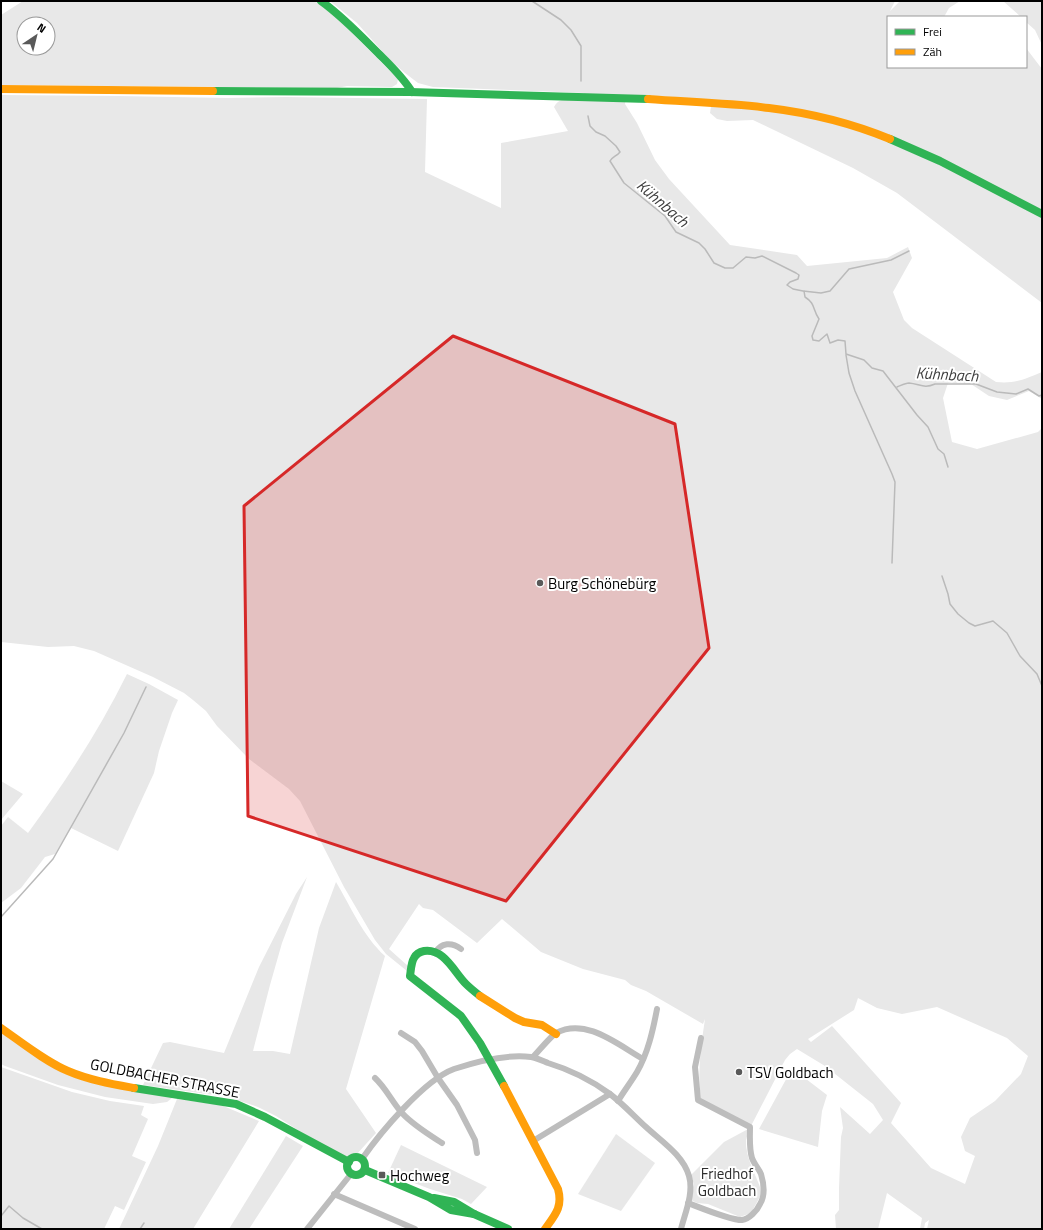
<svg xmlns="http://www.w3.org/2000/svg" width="1043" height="1230" viewBox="0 0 1043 1230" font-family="'Titillium Web',sans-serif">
<rect width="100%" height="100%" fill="#fff"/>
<!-- green -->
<g fill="#e8e8e8" fill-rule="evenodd">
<path d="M 23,1 L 315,1 L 337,18 L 398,79 L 397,84 L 392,87 L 347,86 L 337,88 L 1,85 L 1,15 ZM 24,24 L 48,24 L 48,48 L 24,48 Z"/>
<path d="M 330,1 L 895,1 L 890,11 L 900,1 L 960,1 L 949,8 L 944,17 L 888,17 L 888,67 L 1026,67 L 1026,48 L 1042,69 L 1042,303 L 897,193 L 853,168 L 753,120 L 727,121 L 717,119 L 710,113 L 712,101 L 626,97 L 625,104 L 637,123 L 655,160 L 669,179 L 730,245 L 797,255 L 807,266 L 887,258 L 908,247 L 912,258 L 893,292 L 904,320 L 912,328 L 996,382 C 1015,384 1025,379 1042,372 L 1042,399 L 1029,391 L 1007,400 L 989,396 L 971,384 L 948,383 L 943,398 L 952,442 L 977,449 L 1038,432 L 1042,428 L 1042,1229 L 927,1229 L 929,1220 L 925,1223 L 924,1229 L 920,1229 L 922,1218 L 887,1193 L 878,1229 L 836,1229 L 835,1215 L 839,1210 L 839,1188 L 841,1137 L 843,1128 L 840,1107 L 870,1134 L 883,1120 L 873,1104 L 825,1066 L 797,1049 L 790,1054 L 785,1060 L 751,1126 L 701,1099 C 697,1072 701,1046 705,1019 L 703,1024 L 646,991 L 631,985 L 625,980 L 583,969 L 541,952 L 502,919 L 477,943 L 433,910 L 423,908 L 419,904 L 389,949 L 408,966 L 407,971 L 386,954 L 375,940 L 344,887 L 300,801 L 289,789 L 249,759 L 217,726 L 206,711 L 193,700 L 184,693 L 153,677 L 94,651 L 74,646 L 48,647 L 1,642 L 1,95 L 119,96 L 227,98 L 286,97 L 427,99 L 425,172 L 501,208 L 501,143 L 568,131 L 554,107 C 559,96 573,99 583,99 L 584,93 L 433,87 L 418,83 L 405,73 L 391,61 L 357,23 ZM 858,998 L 877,1008 L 902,1014 L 937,1007 L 1007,1038 L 1028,1056 L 1021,1074 L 995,1101 L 970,1118 L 961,1137 L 965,1151 L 975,1156 L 965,1184 L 931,1168 L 891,1123 L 901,1103 L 832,1026 L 811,1042 L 808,1039 L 854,1010 Z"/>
<path d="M 1003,1 L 1042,1 L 1042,45 L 1035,30 L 1026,22 L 1026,17 L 1021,17 Z"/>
<path d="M 127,674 L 149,684 L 178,700 L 172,713 L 159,751 L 154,773 L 118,851 L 71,828 L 55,854 L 45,857 L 21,888 L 1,903 L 1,826 L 8,817 L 28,833 C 65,782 99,731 127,674 Z"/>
<path d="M 1,781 L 23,794 L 1,820 Z"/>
<path d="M 307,877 L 282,943 L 270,985 L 253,1051 L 273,1051 L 290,1054 L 319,928 L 336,882 C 351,907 363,936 385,956 L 346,1089 L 376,1133 L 356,1155 L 345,1157 L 304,1134 L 276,1116 L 258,1107 L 228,1097 L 143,1085 L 163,1043 L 170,1042 L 224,1053 L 259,967 L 296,894 Z"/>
<path d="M 1,1032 L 64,1073 L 171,1096 L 172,1098 L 167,1102 L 153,1104 L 105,1097 L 58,1085 L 5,1066 L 1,1064 Z"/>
<path d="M 1,1067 L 72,1092 L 110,1101 L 144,1106 L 141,1115 L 148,1119 L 132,1156 L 146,1162 L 124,1210 L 115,1206 L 104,1229 L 1,1229 Z"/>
<path d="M 793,1069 L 827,1095 L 822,1111 L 818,1147 L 759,1129 L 790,1072 Z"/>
<path d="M 177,1099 L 221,1105 L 259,1121 L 193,1229 L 119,1229 L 158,1146 Z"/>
<path d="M 750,1128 C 748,1132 747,1136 746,1140 C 745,1158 757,1176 762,1193 L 751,1213 L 740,1217 L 708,1204 L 697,1203 L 691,1200 L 694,1184 L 691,1175 L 724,1142 Z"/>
<path d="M 616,1134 L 655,1163 L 621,1211 L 578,1194 Z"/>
<path d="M 286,1136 L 303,1146 L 249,1229 L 229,1229 Z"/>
<path d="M 401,1145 L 487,1187 L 471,1204 L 462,1199 L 430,1189 L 388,1173 Z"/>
</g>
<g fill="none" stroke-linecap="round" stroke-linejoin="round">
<!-- stream -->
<g stroke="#bababa" stroke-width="1.5">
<path d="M 532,1 L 561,20 L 571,30 L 581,46 L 581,81"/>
<path d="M 588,116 L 590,126 L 596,132 L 605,136 L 616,146 L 620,152 C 617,156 612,157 610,161 L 624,183 L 665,216 L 676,232 L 699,243 L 705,249 L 714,263 L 725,268 L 733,268 L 746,257 L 755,258 L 762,256 L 796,273 L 799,275 L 798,279 L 790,282 L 787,285 L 793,289 L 803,291 L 821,293 L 830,291 L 849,269 L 891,260 L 909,251"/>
<path d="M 804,291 L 805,297 C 816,304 812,309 819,319 L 812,336 L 813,340 L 819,341 L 827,334 L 830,343 L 838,340 L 845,341 L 846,354 L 864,360 L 872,368 L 883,371 L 917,415 L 928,427 L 938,449 L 944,454 L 948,467"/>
<path d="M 846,355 L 849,373 L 855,391 L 892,474 L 895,482 L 892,563"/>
<path d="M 897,387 C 900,386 905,383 909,383 C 920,384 924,389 935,384 L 976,384 L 997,392 L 1016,394 L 1028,389 L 1039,396 L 1042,395"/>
<path d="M 942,576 L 948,594 L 950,604 L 958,614 L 969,623 L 975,626 L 993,621 L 1007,633 L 1020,656 L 1037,674 L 1042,686"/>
<path d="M 1,917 L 53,859 L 124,733 L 146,687"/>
<path d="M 1,1216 L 9,1206 L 23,1218 L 42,1229"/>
<path d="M 140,1229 L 144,1223"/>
</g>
<!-- street -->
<g stroke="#bdbdbd" stroke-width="6">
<path d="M 435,953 C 441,942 452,942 461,949"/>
<path d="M 401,1033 L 415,1042 L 422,1051 L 438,1078 L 457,1105 L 475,1140 L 477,1153"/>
<path d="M 533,1057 C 539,1051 549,1038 556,1033 C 586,1017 618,1045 643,1059"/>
<path d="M 375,1078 C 386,1088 392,1102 402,1113 C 413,1125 428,1134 442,1143"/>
<path d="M 618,1101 C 624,1091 631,1082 637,1072 C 648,1053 653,1030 657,1009"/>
<path d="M 533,1141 L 610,1094"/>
<path d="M 362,1159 C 380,1133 424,1080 454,1069 C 478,1061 505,1054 531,1057 C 537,1058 543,1061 548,1063 C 571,1070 591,1080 610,1094 C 623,1104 634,1116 646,1127 C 661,1141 683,1155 689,1176 C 694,1193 685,1213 681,1229"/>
<path d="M 334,1194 L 415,1229"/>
<path d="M 688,1203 C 701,1208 730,1220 742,1220 C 749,1219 757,1211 760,1204 C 765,1196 764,1184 761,1174 C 759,1169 754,1164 752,1158 C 749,1148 750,1138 750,1127 L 698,1100 L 695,1067 L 701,1038"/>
<path d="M 307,1229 L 351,1174"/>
</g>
<!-- fast -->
<g stroke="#30b455" stroke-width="8">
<path d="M 321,1 C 342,16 360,35 378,53 C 390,65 403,77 412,92"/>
<path d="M 213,91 L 410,92 L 648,99"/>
<path d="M 890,139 L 940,161 L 1042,214"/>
<path d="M 480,996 C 475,992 470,988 466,984 C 454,972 444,948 424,951 C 419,952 416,954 414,958 C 411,963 411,970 410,976 L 461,1016 L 480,1043 L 504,1086"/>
<path d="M 134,1088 L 236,1104 L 265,1117 L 349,1162"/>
<circle cx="356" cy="1166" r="9"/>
<path d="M 365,1170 L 429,1197 L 451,1210 L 474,1214"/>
<path d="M 434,1198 L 454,1202 L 474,1214 L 508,1229"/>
</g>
<!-- slow -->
<g stroke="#ff9f0a" stroke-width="8">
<path d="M 1,89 L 213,91"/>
<path d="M 648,99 C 688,102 729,103 769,108 C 810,113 851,123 890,139"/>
<path d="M 480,996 L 515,1018 L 524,1022 L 542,1025 L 556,1034"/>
<path d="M 1,1028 C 21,1042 46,1062 68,1071 C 89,1080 112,1084 134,1088"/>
<path d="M 504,1086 L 558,1189 C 563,1207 555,1215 545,1229"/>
</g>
</g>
<!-- marked area -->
<path fill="#d62828" fill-opacity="0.2" stroke="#d62828" stroke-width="3" stroke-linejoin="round" d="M 453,336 L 675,424 L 709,648 L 506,901 L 248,816 L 244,506 Z"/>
<!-- markers -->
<g fill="#595959" stroke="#fff" stroke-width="1.5">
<circle cx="540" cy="583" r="4"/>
<circle cx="739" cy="1072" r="4"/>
<rect x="378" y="1171" width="8" height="8" rx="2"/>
</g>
<g text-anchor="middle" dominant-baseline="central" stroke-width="4" stroke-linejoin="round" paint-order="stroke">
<!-- poi labels -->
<g font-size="15" fill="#000" stroke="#fff" text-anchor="start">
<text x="548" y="583">Burg Schönebürg</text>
<text x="747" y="1072">TSV Goldbach</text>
<text x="390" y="1175">Hochweg</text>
</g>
<!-- street labels -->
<g font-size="15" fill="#000" stroke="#fff">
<text transform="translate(165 1078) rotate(11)">GOLDBACHER STRASSE</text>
</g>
<!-- park labels -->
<g font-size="15" fill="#2d2d2d" stroke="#fff">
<text x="727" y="1173">Friedhof<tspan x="727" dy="17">Goldbach</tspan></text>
</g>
<!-- water labels -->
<g font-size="16" font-style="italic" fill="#3e3e3e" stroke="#fff">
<text transform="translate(663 203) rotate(41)">Kühnbach</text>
<text transform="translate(947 374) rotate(3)">Kühnbach</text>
</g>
</g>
<!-- border -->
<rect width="1043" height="1230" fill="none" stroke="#000000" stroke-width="4"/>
<!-- legend -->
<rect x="887" y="16" width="140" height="52" fill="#ffffff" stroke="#999999"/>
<rect x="895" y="29" width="20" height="6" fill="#30b455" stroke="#999999"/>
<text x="923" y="36" font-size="12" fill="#000000">Frei</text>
<rect x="895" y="49" width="20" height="6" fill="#ff9f0a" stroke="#999999"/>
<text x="923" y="56" font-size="12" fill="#000000">Zäh</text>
<!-- north arrow -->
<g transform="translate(36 36) rotate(35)"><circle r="19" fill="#ffffff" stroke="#999999"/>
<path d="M0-3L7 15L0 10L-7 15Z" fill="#595959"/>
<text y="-6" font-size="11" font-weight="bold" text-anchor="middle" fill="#000000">N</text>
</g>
</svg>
